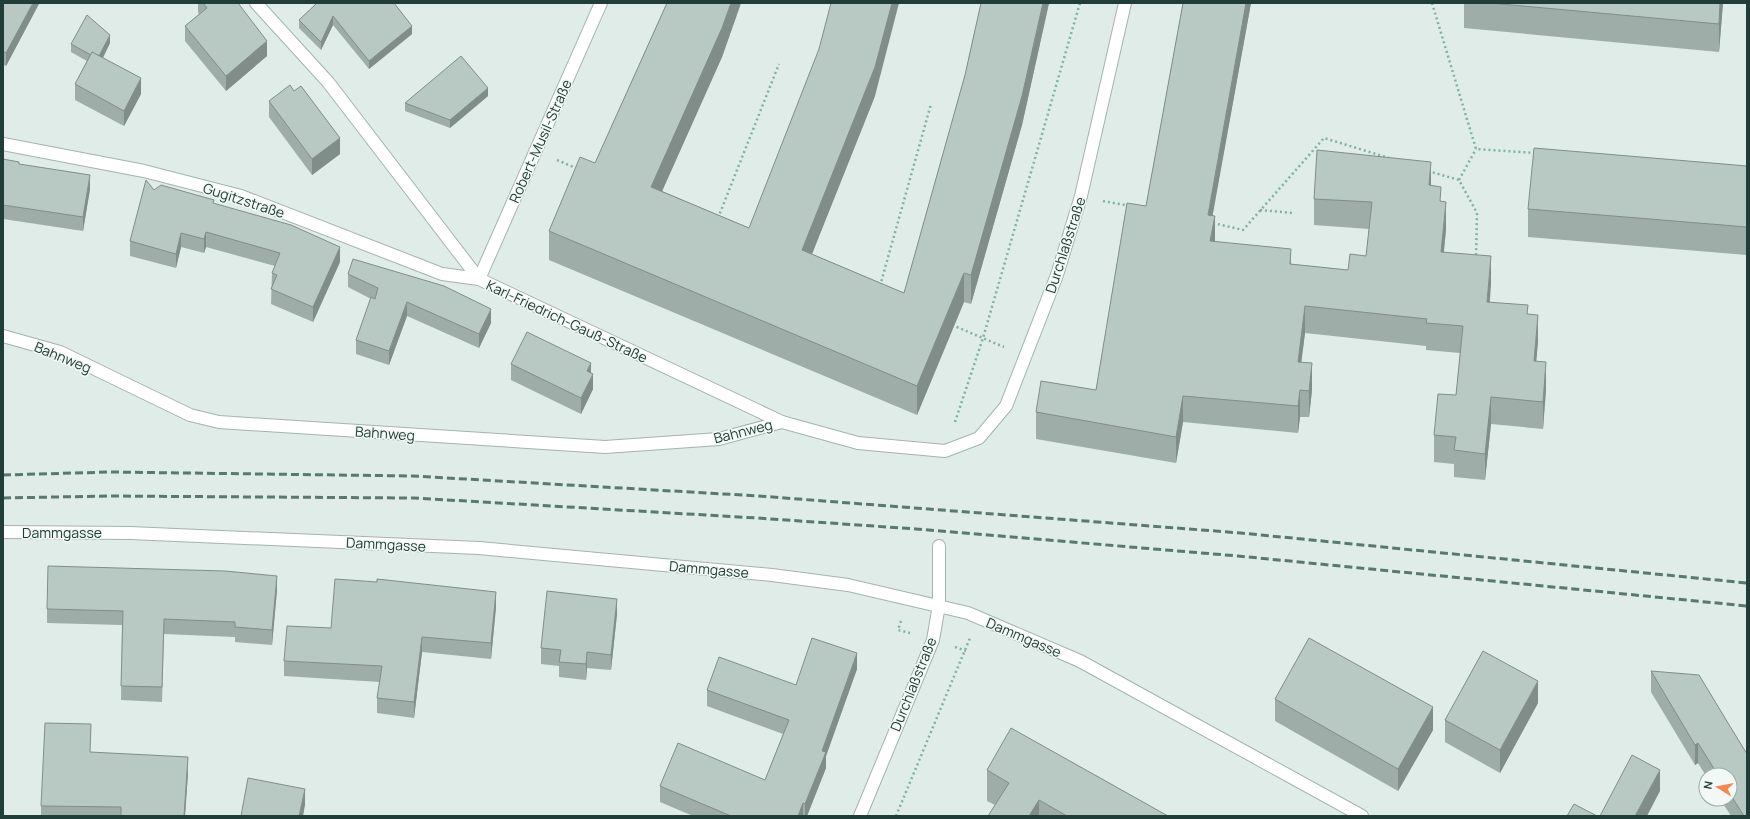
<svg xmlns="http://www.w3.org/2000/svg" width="1750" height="819" viewBox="0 0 1750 819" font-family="Manrope,sans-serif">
<rect width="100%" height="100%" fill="#e0ece7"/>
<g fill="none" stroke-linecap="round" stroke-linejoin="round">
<defs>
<g id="street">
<path d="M 256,3 L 328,82 L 479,279 L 782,422 L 858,443 L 945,451 L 979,438 L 1006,406 L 1057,275 L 1081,196 L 1125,3"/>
<path d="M 3,144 L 144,171 L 241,196 L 442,274 L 479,279"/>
<path d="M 479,279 L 601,3"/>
<path d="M 3,336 L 60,352 L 190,415 L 219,422 L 605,447 L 719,439 L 782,422"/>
<path d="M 3,532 L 130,533 L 479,548 L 772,575 L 848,585 L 968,613 L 1080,661 L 1362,816"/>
<path d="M 860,816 L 933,640 L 939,605 L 939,546"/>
</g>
</defs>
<!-- street casing -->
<use href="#street" stroke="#a3b4af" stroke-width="14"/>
<!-- path -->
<g stroke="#7fb1a4" stroke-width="2.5" stroke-dasharray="2 3" stroke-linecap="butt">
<path d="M 1432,3 L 1476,149 L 1536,153"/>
<path d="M 557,160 L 578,169"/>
<path d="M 1428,171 L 1459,180 L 1477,213 L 1476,257"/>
<path d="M 1459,180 L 1476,149"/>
<path d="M 1103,201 L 1130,206"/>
<path d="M 1260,210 L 1293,213"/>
<path d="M 718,218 L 779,64"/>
<path d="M 1213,223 L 1243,230 L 1324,138 L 1389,158"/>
<path d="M 880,286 L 931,104"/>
<path d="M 952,325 L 1004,347"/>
<path d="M 955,422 L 983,338 L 1080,3"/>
<path d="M 901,621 L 898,630 L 910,633"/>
<path d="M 955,647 L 966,651"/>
<path d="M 896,816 L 970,638"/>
</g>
<!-- street -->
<use href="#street" stroke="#fff" stroke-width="12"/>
<!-- rail -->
<g stroke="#5a7872" stroke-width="3" stroke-dasharray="8 4" stroke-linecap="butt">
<path d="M 3,475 L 110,472 L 413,476 L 759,496 L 1241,533 L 1747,583"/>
<path d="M 3,498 L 109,496 L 414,498 L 757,518 L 916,529 L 1238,556 L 1747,606"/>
</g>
</g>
<!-- wall -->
<g fill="#9eada8">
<path d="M 3,3 L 39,3 L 6,66 L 3,64 Z"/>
<path d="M 198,3 L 238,3 L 267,56 L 226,91 L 185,41 L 185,26 L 199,14 L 198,12 Z"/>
<path d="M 317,3 L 412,34 L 369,69 L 333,25 L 321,50 L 299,28 L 299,20 Z"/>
<path d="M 667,3 L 741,3 L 722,57 L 662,191 L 749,228 L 875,96 L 812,254 L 904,293 L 965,75 L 981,3 L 1049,3 L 1022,125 L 971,304 L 964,302 L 917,415 L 549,260 L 549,231 L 595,163 Z"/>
<path d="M 1183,3 L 1251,3 L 1212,216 L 1215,241 L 1291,264 L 1348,270 L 1366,256 L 1369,229 L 1314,225 L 1314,199 L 1431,186 L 1441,202 L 1446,229 L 1444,252 L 1491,283 L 1490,302 L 1528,314 L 1538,341 L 1536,361 L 1546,389 L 1543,429 L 1491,424 L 1485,480 L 1454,477 L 1454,464 L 1434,462 L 1434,435 L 1456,395 L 1460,353 L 1426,350 L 1426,346 L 1305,333 L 1301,362 L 1312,390 L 1309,417 L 1300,417 L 1298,433 L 1183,422 L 1176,463 L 1036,439 L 1036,412 L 1096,390 L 1146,206 Z"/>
<path d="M 1464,3 L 1723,3 L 1719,52 L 1464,28 Z"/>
<path d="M 110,43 L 103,58 L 141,94 L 124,126 L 75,100 L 75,84 L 87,61 L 71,52 L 71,44 Z"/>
<path d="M 488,96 L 450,128 L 405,111 L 405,103 Z"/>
<path d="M 269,101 L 340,154 L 312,175 L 269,117 Z"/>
<path d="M 3,159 L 19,164 L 90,189 L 83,231 L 3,219 Z"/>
<path d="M 1747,166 L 1747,255 L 1528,237 L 1528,209 Z"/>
<path d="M 154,190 L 214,204 L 340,262 L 313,322 L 271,304 L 272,273 L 275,266 L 206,247 L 204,253 L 181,247 L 176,268 L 130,256 L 130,241 Z"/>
<path d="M 348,274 L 491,323 L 479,348 L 407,316 L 389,365 L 356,354 L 356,340 L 371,299 L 348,287 Z"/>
<path d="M 511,364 L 593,389 L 581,414 L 511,380 Z"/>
<path d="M 277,590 L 272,645 L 235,642 L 235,637 L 164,634 L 162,702 L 121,700 L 122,625 L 47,623 L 47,609 Z"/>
<path d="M 496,607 L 491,659 L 422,652 L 414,718 L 377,713 L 377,698 L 380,682 L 284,676 L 284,661 L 331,628 Z"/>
<path d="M 617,614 L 611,670 L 587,668 L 586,680 L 559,677 L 559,666 L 541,664 L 541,648 Z"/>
<path d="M 857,669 L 826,756 L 826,768 L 807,816 L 693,816 L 660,802 L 660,786 L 765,780 L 783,734 L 707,706 L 707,690 L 796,685 Z"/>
<path d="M 1651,671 L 1728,723 L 1747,816 L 1731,816 L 1720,799 L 1730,799 L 1730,775 L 1706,775 L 1706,776 L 1698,763 L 1695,765 L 1651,692 Z"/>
<path d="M 1275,699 L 1433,730 L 1398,791 L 1275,721 Z"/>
<path d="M 1538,703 L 1500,773 L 1445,742 L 1445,720 Z"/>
<path d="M 90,752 L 188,773 L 185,816 L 41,816 L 41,806 Z"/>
<path d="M 987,770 L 1168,816 L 988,816 L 995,805 L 987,801 Z"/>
</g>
<!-- shaded-wall -->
<g fill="#818d88">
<path d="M 33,3 L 39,3 L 39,4 L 6,66 L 6,53 Z"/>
<path d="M 731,3 L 741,3 L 722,57 L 651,216 L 651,187 Z"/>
<path d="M 892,3 L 899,3 L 875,96 L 802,279 L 802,250 Z"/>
<path d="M 1043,3 L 1049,3 L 1022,125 L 971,304 L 971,275 Z"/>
<path d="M 1246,3 L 1251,3 L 1208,241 L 1208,215 Z"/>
<path d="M 1720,3 L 1723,3 L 1719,52 L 1719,24 Z"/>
<path d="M 333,16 L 333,25 L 321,50 L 321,42 Z"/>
<path d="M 412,26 L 412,34 L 369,69 L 369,61 Z"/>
<path d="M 110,35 L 110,43 L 98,67 L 98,58 Z"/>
<path d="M 267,41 L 267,56 L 226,91 L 226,76 Z"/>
<path d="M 141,78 L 141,94 L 124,126 L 124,111 Z"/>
<path d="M 488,88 L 488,96 L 450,128 L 450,120 Z"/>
<path d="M 340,138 L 340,154 L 312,175 L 312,159 Z"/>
<path d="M 1431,162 L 1431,189 L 1429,185 Z"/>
<path d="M 90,175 L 90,189 L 83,231 L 83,217 Z"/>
<path d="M 1446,202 L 1446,229 L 1441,279 L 1441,252 Z"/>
<path d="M 1215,216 L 1215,243 L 1210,241 Z"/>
<path d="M 206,232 L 206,247 L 204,253 L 204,239 Z"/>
<path d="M 181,233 L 181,247 L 176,268 L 176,254 Z"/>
<path d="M 340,247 L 340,262 L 313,322 L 313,307 Z"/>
<path d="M 1291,249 L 1291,275 L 1290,264 Z"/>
<path d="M 1491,256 L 1491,283 L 1487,328 L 1487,302 Z"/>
<path d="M 964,273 L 964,302 L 917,415 L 917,386 Z"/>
<path d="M 407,302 L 407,316 L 389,365 L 389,351 Z"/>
<path d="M 1305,306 L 1305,333 L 1298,389 L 1298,362 Z"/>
<path d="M 491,309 L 491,323 L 479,348 L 479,334 Z"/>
<path d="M 1538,315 L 1538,341 L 1534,388 L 1534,361 Z"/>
<path d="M 1546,362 L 1546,389 L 1543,429 L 1543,402 Z"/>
<path d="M 591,363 L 591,379 L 593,374 L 593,389 L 581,414 L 581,398 L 587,371 Z"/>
<path d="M 1312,363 L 1312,390 L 1309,417 L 1309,391 Z"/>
<path d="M 1300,390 L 1300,417 L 1298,433 L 1298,406 Z"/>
<path d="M 1183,396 L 1183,422 L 1176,463 L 1176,437 Z"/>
<path d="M 1491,397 L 1491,424 L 1485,480 L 1485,454 Z"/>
<path d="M 277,576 L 277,590 L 272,645 L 272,630 Z"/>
<path d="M 496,592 L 496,607 L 491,659 L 491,643 Z"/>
<path d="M 617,599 L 617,614 L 611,670 L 611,655 Z"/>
<path d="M 422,637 L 422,652 L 414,718 L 414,702 Z"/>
<path d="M 587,652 L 587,668 L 586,680 L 586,664 Z"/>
<path d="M 857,653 L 857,669 L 826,756 L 826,768 L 807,816 L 805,816 L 805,804 L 822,751 Z"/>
<path d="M 1538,681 L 1538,703 L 1500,773 L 1500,750 Z"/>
<path d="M 1433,707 L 1433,730 L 1398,791 L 1398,769 Z"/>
<path d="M 1698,743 L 1698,763 L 1695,765 L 1695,745 Z"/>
<path d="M 188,757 L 188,773 L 185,816 L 184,816 Z"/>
<path d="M 1660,770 L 1660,791 L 1647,816 L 1635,816 Z"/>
<path d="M 305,789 L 305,805 L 303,816 L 299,816 Z"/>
<path d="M 1039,800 L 1039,816 L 1029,816 Z"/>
<path d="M 803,803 L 803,816 L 798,816 Z"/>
</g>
<!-- building -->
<g fill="#b8c9c3" stroke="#818d88">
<path d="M 3,3 L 33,3 L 6,53 L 3,51 Z"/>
<path d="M 203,3 L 238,3 L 267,41 L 226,76 L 185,26 L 207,8 Z"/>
<path d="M 317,3 L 394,3 L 412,26 L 369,61 L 333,16 L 321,42 L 299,20 Z"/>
<path d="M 667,3 L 731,3 L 722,28 L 651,187 L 749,228 L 819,49 L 831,3 L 892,3 L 875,67 L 802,250 L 904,293 L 965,75 L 981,3 L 1043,3 L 1022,96 L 971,275 L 964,273 L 917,386 L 549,231 L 580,157 L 595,163 Z"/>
<path d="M 1183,3 L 1246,3 L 1208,215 L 1215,216 L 1210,241 L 1291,249 L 1290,264 L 1348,270 L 1350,254 L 1366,256 L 1372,202 L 1314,199 L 1317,150 L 1431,162 L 1429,185 L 1441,187 L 1440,201 L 1446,202 L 1441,252 L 1491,256 L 1487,302 L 1528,305 L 1527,314 L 1538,315 L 1534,361 L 1546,362 L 1543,402 L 1491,397 L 1485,454 L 1454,450 L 1456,437 L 1434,435 L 1438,394 L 1456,395 L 1463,326 L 1426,323 L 1427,319 L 1305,306 L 1298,362 L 1312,363 L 1309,391 L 1300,390 L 1298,406 L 1183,396 L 1176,437 L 1036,412 L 1041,381 L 1096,390 L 1127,203 L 1146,206 Z"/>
<path d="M 1490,3 L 1720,3 L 1719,24 Z"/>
<path d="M 87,15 L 110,35 L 99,56 L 92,52 L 91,55 L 71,44 Z"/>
<path d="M 92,52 L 141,78 L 124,111 L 75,84 Z"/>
<path d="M 461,56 L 488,88 L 450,120 L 405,103 Z"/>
<path d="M 290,85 L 294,91 L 301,86 L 340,138 L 312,159 L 269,101 Z"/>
<path d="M 1534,148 L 1747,166 L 1747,227 L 1528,209 Z"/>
<path d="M 3,159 L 19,162 L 19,164 L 90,175 L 83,217 L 3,205 Z"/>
<path d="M 146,180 L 154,190 L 161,185 L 214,200 L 213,203 L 291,225 L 340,247 L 313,307 L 271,289 L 277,275 L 272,273 L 280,253 L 206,232 L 204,239 L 181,233 L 176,254 L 130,241 Z"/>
<path d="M 353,259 L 444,286 L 491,309 L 479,334 L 407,302 L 389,351 L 356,340 L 371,297 L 375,299 L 378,288 L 348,274 Z"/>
<path d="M 527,332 L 591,363 L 587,371 L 593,374 L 581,398 L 511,364 Z"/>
<path d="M 48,566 L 225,571 L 277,576 L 272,630 L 235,627 L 235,622 L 164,619 L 162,687 L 121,686 L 123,611 L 47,609 Z"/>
<path d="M 335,579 L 377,582 L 377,579 L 496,592 L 491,643 L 422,637 L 414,702 L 377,698 L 382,666 L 284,661 L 287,626 L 331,628 Z"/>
<path d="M 547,591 L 617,599 L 611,655 L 587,652 L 586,664 L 559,662 L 561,650 L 541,648 Z"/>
<path d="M 812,638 L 857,653 L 822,751 L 826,752 L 805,804 L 803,803 L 798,816 L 731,816 L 660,786 L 678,743 L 765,780 L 789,720 L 707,690 L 719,657 L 796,685 Z"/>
<path d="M 1309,638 L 1433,707 L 1398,769 L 1275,699 Z"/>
<path d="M 1483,651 L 1538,681 L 1500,750 L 1445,720 Z"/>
<path d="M 1651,671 L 1699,675 L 1728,723 L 1747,754 L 1747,816 L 1744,816 L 1730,794 L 1730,775 L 1718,775 L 1698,743 L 1695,745 Z"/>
<path d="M 45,723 L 91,724 L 90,752 L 188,757 L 184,816 L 121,816 L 121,807 L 41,806 Z"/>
<path d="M 1011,728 L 1168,816 L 1067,816 L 1039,800 L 1029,816 L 988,816 L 1009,783 L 987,770 Z"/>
<path d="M 1632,755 L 1660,770 L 1635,816 L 1600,816 Z"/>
<path d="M 248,778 L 305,789 L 299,816 L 241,816 Z"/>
<path d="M 1574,804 L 1597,816 L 1567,816 Z"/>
</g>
<g text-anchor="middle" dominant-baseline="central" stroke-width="3" stroke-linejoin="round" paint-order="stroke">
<!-- street labels -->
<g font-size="14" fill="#203d37" stroke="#f1f8f5">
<text transform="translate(540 141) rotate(-66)">Robert-Musil-Straße</text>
<text transform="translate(244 200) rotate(18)">Gugitzstraße</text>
<text transform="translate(1065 245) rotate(-72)">Durchlaßstraße</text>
<text transform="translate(567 321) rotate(25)">Karl-Friedrich-Gauß-Straße</text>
<text transform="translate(63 357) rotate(22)">Bahnweg</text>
<text transform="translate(743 431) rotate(-14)">Bahnweg</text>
<text transform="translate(385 433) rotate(4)">Bahnweg</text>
<text x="62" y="532">Dammgasse</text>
<text transform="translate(386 544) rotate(3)">Dammgasse</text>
<text transform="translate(709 569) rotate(5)">Dammgasse</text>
<text transform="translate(1024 637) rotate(23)">Dammgasse</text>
<text transform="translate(913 684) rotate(-68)">Durchlaßstraße</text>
</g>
</g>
<!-- border -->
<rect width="1750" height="819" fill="none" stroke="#203d37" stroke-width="8"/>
<!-- north arrow -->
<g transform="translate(1718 787) rotate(281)"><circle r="19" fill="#f1f8f5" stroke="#9dada9"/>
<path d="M0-3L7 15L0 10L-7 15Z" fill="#f78653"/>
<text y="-6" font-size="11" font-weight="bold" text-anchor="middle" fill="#203d37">N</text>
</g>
</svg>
